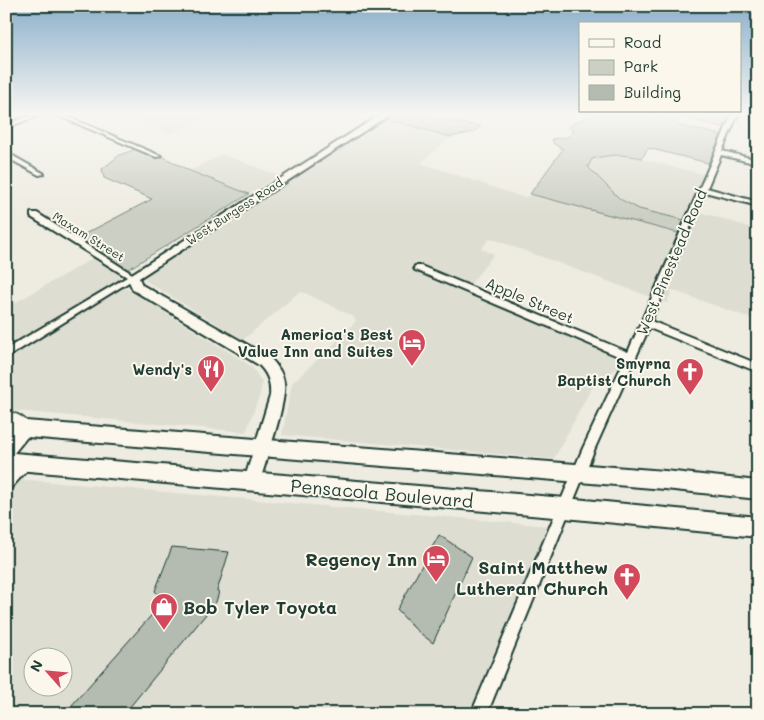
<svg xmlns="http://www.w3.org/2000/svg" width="764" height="720" viewBox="0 0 764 720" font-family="Mali,sans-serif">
<rect width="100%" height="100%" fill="#eeece1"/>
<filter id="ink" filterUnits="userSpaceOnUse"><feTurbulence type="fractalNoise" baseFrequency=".02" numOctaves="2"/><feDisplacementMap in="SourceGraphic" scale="10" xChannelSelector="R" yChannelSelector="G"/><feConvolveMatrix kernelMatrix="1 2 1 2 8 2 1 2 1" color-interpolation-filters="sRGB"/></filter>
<g filter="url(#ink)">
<!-- built -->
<g fill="#ddddd2" fill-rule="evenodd">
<path d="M 120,114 L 215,114 L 171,134 Z"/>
<path d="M 384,118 L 451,137 L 421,163 L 525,198 L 530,194 L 678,233 L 651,297 L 490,238 L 481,249 L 494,254 L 469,286 L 417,265 L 413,268 L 624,358 L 621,365 L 591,389 L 554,459 L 282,435 L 292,383 L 333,345 L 356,321 L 354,317 L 303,292 L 298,293 L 243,340 L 146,281 L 145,276 L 153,267 Z"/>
<path d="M 222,154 L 279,176 L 249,194 L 190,171 Z"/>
<path d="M 621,154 L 703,174 L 684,220 L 639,209 L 620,199 L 588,168 L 592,159 L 607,155 Z"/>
<path d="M 697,211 L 758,230 L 758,321 L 672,290 L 667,303 L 660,301 L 686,235 L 690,236 L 694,223 L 692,222 Z"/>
<path d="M 95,257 L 121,274 L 119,276 L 120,281 L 6,351 L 6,308 Z"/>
<path d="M 123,286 L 251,366 L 262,382 L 260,394 L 246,432 L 6,410 L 6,358 Z"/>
<path d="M 18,479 L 549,526 L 470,714 L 6,714 L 6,491 ZM 32,658 L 62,658 L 62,688 L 32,688 Z"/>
</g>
<!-- green -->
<g fill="#cbcfc4" stroke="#75867c">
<path d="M 391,114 L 421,114 L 453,122 L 481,126 L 474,132 L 451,137 L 384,118 Z"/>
<path d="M 594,114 L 727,114 L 723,127 L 679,117 L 677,125 L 721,135 L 708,163 L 648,148 L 642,158 C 622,154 612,154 592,159 L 588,167 L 620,199 L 639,209 L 684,220 L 678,233 L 530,194 L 563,149 L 554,144 L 552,139 L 568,137 L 574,132 L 568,126 Z"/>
<path d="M 136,149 L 158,158 L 162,156 L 190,171 L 249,194 L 127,270 L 77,238 L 152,199 L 104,178 L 102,169 L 120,155 Z"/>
</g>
<!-- building -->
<g fill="#b4bbb0" stroke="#1f3d34">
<path d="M 439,535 L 472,557 L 433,643 L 416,630 L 397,610 Z"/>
<path d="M 172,547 L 229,552 L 217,591 L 219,592 L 216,602 L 124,714 L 64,714 L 164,601 L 155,591 Z"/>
</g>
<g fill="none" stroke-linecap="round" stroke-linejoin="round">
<defs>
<g id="street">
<path d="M 36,114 L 43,114 L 6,128 L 6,124 Z"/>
<path d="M 54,114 L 61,114 L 161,156 L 156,157 Z"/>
<path d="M 732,114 L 738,114 L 722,151 L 758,160 L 758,164 L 721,155 L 707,188 L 758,202 L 758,206 L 705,192 L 651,321 L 758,364 L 758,372 L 649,328 L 595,448 L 487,714 L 471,714 L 583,448 L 625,359 L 415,270 L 414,268 L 415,266 L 421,266 L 628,352 Z"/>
<path d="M 6,152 L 43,173 L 44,174 L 39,175 L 6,157 Z"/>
<path d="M 31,213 L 37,213 L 137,277 L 6,358 L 6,349 L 127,277 L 31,217 Z"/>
<path d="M 26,457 L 30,459 L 32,463 L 30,467 L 10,489 L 6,491 L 6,476 L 22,459 Z"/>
</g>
<path id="secondary" d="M 381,114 L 390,114 L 139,278 L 142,285 L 269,357 C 276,364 283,373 284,383 C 287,402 266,460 260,481 L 258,487 L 252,489 L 246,487 L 244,481 L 270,396 C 271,383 268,374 259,365 L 133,290 L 127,277 Z"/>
<path id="primary" d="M 13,420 L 665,471 L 758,481 L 758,499 L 665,489 L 27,437 L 14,453 L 565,498 L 758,517 L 758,537 L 565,518 L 6,469 L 6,437 L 9,434 L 6,432 L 6,424 Z"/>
<path id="highway" d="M 6,411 C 17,413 28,419 33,429 L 30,435 L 23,438 L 6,428 Z"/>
</defs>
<!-- street casing -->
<use href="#street" stroke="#1f3d34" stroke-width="4"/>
<!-- secondary casing -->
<use href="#secondary" stroke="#1f3d34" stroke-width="4"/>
<!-- primary casing -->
<use href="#primary" stroke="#1f3d34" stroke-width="4"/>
<!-- highway casing -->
<use href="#highway" stroke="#1f3d34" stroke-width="3"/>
<!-- street -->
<use href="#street" fill="#fbf7ec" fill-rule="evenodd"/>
<!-- secondary -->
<use href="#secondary" fill="#fbf7ec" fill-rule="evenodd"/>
<!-- primary -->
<use href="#primary" fill="#fbf7ec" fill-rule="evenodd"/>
<!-- highway -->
<use href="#highway" fill="#fbf7ec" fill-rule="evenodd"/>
</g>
</g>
<!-- sky -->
<linearGradient id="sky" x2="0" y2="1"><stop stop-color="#8bafcb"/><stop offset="0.53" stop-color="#f7f6f2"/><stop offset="1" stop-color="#f7f6f2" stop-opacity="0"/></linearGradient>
<rect width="764" height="215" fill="url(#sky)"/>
<!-- icons -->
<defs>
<symbol id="hotel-pin" viewBox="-11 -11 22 30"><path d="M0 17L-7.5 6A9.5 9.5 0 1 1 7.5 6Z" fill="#d1495b" stroke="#fbf7ec"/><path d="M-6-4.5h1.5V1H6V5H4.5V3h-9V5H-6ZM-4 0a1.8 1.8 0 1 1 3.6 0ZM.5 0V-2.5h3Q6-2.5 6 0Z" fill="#fff"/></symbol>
<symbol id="restaurant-pin" viewBox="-11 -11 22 30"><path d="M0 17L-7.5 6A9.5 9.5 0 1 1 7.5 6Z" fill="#d1495b" stroke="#fbf7ec"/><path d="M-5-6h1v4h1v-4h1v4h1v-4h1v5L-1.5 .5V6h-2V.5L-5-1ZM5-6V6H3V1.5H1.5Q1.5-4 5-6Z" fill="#fff"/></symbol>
<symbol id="church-pin" viewBox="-11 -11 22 30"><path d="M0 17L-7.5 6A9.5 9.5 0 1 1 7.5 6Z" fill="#d1495b" stroke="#fbf7ec"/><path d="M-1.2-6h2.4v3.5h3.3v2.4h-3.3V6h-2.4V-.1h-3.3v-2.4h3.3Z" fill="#fff"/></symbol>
<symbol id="shop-pin" viewBox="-11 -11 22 30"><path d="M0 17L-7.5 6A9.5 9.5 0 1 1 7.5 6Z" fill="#d1495b" stroke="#fbf7ec"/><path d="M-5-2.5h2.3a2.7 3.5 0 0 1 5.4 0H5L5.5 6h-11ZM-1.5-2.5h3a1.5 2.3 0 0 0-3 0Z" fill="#fff"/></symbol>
</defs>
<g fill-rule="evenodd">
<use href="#hotel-pin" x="396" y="327" width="32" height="43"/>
<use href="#restaurant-pin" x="195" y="353" width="32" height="43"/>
<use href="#church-pin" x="674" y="356" width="32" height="43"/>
<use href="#hotel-pin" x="420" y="543" width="32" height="43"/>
<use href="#church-pin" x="611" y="561" width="32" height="43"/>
<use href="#shop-pin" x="148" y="591" width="32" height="43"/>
</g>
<g text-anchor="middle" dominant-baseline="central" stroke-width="4" stroke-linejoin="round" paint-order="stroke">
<!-- far-street labels -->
<g font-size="12" fill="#1f3d34" stroke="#fbf7ec">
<text transform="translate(234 211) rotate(-33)">West Burgess Road</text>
<text transform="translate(89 236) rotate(32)">Maxam Street</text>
</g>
<!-- street labels -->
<g font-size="15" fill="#1f3d34" stroke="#fbf7ec">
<text transform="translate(671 262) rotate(-67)">West Pinestead Road</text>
<text transform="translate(530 300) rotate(23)">Apple Street</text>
</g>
<!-- poi labels -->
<g font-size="15" font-weight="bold" fill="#1f3d34" stroke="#fbf7ec" text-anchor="end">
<text x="393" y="334">America's Best<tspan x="393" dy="17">Value Inn and Suites</tspan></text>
<text x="671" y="363">Smyrna<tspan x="671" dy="17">Baptist Church</tspan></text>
<text x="192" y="369">Wendy's</text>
</g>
<!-- near-street labels -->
<g font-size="18" fill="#1f3d34" stroke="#fbf7ec">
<text transform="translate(382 493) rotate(5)">Pensacola Boulevard</text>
</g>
<!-- near-poi labels -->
<g font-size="18" font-weight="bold" fill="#1f3d34" stroke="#fbf7ec" text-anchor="end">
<text x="417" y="559">Regency Inn</text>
<text x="608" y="567">Saint Matthew<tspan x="608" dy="21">Lutheran Church</tspan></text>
<text x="183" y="607" text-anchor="start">Bob Tyler Toyota</text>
</g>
</g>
<!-- margin -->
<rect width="764" height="720" fill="none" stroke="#fbf7ec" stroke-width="25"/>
<rect x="12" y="12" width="739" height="695" fill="none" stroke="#1f3d34" stroke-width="2" filter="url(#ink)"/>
<!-- legend -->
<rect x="579" y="22" width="162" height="90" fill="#fbf7ec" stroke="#a3ada2"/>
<rect x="589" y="39" width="25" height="8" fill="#fbf7ec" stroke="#a3ada2"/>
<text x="624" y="48" font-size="15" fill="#1f3d34">Road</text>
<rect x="589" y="60" width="25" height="15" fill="#cbcfc4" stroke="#a3ada2"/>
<text x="624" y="72" font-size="15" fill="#1f3d34">Park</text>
<rect x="589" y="85" width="25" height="15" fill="#b4bbb0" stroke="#a3ada2"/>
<text x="624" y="98" font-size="15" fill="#1f3d34">Building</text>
<!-- north arrow -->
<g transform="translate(48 672) rotate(297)"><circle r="24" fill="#fbf7ec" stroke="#a3ada2"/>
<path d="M0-4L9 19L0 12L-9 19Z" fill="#d1495b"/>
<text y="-8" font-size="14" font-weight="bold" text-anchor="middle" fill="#1f3d34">N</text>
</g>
</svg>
